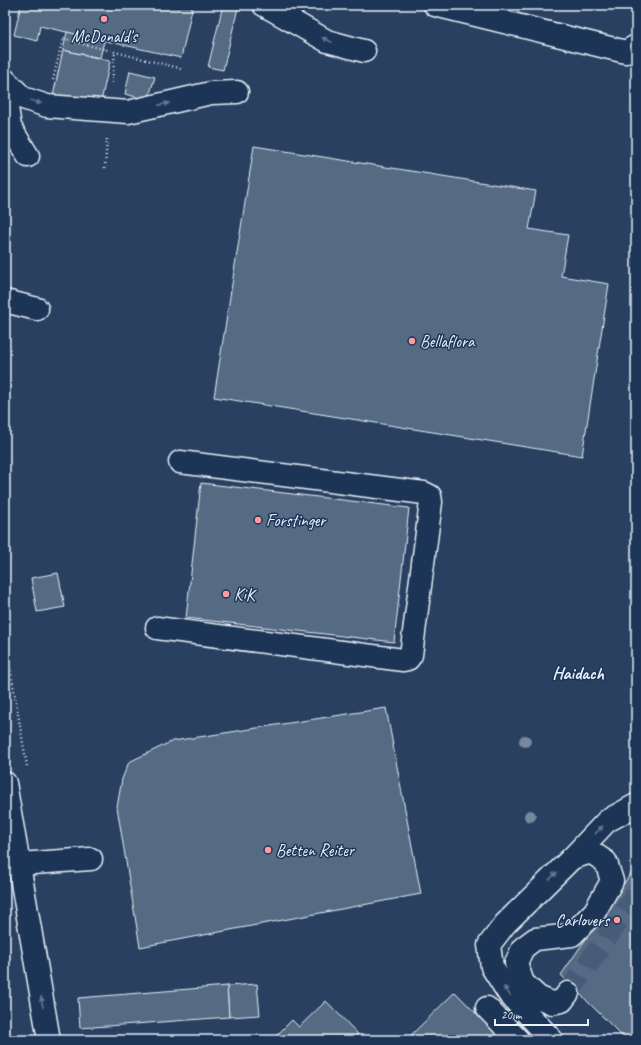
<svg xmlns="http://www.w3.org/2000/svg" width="641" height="1045" viewBox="0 0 641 1045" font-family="Caveat,sans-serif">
<rect width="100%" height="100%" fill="#294061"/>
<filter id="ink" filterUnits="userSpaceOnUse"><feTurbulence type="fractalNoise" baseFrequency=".025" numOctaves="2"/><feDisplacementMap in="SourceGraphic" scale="8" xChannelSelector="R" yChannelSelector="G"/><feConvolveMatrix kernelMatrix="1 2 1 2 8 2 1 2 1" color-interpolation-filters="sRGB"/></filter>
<g filter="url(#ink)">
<!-- building -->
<g fill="#556a83" stroke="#e8f1f8">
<path d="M 21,5 L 193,5 L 181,58 L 40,26 L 37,41 L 14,35 Z"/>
<path d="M 223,5 L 238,8 L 223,70 L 208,67 Z"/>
<path d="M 67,32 L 104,41 L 100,58 L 63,50 Z"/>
<path d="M 63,50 L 110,61 L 100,106 L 53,96 Z"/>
<path d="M 130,71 L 155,77 L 148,100 L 125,94 Z"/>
<path d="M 254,146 L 536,191 L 529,229 L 568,235 L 561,276 L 609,284 L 582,456 L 214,397 Z"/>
<path d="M 201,483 L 409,508 L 394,642 L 186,618 Z"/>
<path d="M 58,573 L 65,607 L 37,612 L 31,578 Z"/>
<path d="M 386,708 L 421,894 L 140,947 L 117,807 L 122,779 L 129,762 L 173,741 Z"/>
<path d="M 636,866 L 636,1040 L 626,1040 L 561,975 Z"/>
<path d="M 257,984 L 260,1015 L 229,1017 L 227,986 Z"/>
<path d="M 227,986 L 229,1017 L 80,1028 L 78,998 Z"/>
<path d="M 455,992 L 502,1040 L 406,1040 Z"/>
<path d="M 326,1001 L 358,1034 L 351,1040 L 272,1040 L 292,1020 L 299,1027 Z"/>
</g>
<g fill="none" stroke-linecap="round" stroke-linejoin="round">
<!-- minor-tunnel -->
<path stroke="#465b78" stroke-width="22" stroke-dasharray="22 11" stroke-linecap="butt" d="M 568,993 L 636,895"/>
<defs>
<g id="minor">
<path d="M 264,5 L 327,41 L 364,51"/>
<path d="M 435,5 L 626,52 L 636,46"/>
<path d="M 5,80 L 23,98 L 47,106 L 128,112 L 211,93 L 237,92"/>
<path d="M 5,94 L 10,127 L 28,156"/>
<path d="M 5,301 L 37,309"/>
<path d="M 157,628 L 403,660 L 408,659 L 411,655 L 431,502 L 430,496 L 424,493 L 180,462"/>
<path d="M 572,858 L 607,821 L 636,805"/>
<path d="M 19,864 L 91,859"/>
<path d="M 487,1008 L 518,1040"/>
<path d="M 552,1040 L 509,994 L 492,967 L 489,945 L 505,924 L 572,858 L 591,852 L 606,862 L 612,881 L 595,911 L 572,935 L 535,939 L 523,948 L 516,963 L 523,983 L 538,997 L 552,1003 L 562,1001 L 568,993"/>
</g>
<path id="major" d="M 5,783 L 49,1040"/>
</defs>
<!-- minor casing -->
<use href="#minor" stroke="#e8f1f8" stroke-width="25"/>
<!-- major casing -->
<use href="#major" stroke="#e8f1f8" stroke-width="25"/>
<!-- path -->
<g stroke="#e8f1f8" stroke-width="2.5" stroke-dasharray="1 3" stroke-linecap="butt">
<path d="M 83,44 L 179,68 L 183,71"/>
<path d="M 53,80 L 63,38 L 83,44 L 86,37"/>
<path d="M 112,83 L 115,52"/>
<path d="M 105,168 L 107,138"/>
<path d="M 5,639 L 27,766"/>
</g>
<!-- minor -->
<use href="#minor" stroke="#1d3557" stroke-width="22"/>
<!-- major -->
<use href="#major" stroke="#1d3557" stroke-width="22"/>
</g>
<!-- trees -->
<g fill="#77889e">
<circle cx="525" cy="741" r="6"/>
<circle cx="530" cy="816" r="6"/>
</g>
<!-- one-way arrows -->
<defs><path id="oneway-solid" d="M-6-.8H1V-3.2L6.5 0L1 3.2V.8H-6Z"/></defs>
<g fill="#64778f">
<use href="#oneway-solid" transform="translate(327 40) rotate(-156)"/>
<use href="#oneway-solid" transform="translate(36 102) rotate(18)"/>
<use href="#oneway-solid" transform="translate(164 104) rotate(-13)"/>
<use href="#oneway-solid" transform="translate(599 830) rotate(-46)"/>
<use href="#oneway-solid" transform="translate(553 876) rotate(-44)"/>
<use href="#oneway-solid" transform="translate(507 991) rotate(-125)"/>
<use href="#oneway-solid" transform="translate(42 1002) rotate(-100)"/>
</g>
</g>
<!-- markers -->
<g fill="#ff9aa2" stroke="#1d3557" stroke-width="1.5">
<circle cx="104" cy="19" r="4"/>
<circle cx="412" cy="341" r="4"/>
<circle cx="258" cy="520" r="4"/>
<circle cx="226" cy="594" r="4"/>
<circle cx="268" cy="850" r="4"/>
<circle cx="617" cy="920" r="4"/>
</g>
<g text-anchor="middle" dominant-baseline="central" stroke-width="3" stroke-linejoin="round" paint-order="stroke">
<!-- poi labels -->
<g font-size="17" fill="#e8f1f8" stroke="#1d3557" text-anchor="start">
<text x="104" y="36" text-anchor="middle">McDonald's</text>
<text x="420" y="341">Bellaflora</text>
<text x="266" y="520">Forstinger</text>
<text x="234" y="594">KiK</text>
<text x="276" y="850">Betten Reiter</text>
<text x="609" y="920" text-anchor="end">Carlovers</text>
</g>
<!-- neighbourhood labels -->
<g font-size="18" font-weight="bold" fill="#e8f1f8" stroke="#1d3557">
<text x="578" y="673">Haidach</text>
</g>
</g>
<!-- margin -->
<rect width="641" height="1045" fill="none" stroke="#1d3557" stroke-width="20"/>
<rect x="10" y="10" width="621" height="1025" fill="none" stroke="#e8f1f8" stroke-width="1.5" filter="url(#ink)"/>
<!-- scale -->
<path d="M495 1019v6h93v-6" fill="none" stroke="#e8f1f8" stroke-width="2"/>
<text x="501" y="1019" font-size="12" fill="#e8f1f8" stroke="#1d3557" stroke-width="3" paint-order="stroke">20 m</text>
</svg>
